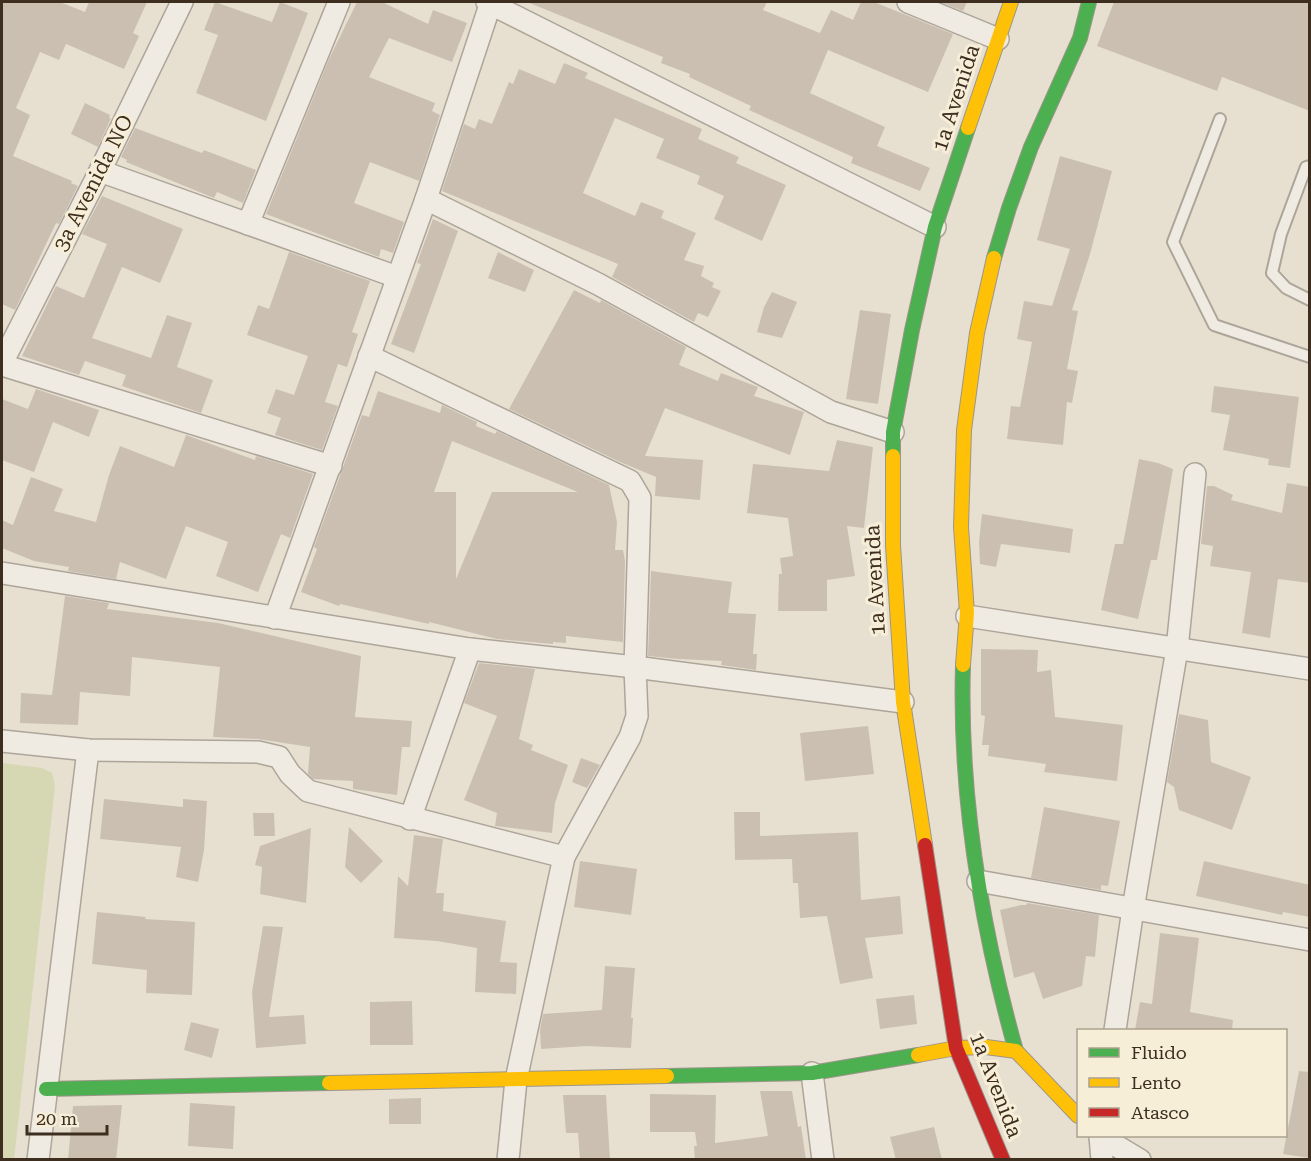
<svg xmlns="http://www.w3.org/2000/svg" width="1311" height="1161" viewBox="0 0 1311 1161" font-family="'Roboto Serif',serif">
<rect width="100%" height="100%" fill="#e7e0d1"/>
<!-- green -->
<path fill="#d6d7b3" d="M 2,763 L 42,768 L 52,773 L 55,786 L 14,1160 L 2,1159 Z"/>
<!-- building -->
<g fill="#cbbfb2" fill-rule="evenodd">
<path d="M 2,2 L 60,2 L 85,12 L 89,2 L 147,2 L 133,33 L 139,36 L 124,69 L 66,44 L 59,60 L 40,52 L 16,108 L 30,115 L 13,156 L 72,181 L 71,183 L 78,186 L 59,224 L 56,223 L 15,310 L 2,304 Z"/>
<path d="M 215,2 L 272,22 L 280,2 L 308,13 L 266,121 L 196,93 L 218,35 L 204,30 Z"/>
<path d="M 357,2 L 382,2 L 428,24 L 433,10 L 467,23 L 452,62 L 389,38 L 369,77 L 435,103 L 432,111 L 440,115 L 419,181 L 370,162 L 354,203 L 404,222 L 393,253 L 381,249 L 379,257 L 266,214 L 329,59 Z"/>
<path d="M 527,2 L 767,2 L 763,10 L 820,33 L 831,10 L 853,20 L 861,2 L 874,2 L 953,34 L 928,92 L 828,50 L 810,93 L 885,127 L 877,146 L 930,168 L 920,191 L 851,163 L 853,157 L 749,110 L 751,106 L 689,77 L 690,74 L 661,63 L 663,57 Z"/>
<path d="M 940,2 L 967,2 L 963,11 Z"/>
<path d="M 1114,2 L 1310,2 L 1310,111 L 1222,77 L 1217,91 L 1097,46 Z"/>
<path d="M 564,63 L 588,73 L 585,78 L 702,129 L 698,139 L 739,157 L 736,163 L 786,185 L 762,241 L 714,219 L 724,196 L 697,184 L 700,176 L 656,158 L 664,139 L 615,118 L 583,193 L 635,216 L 641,202 L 664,211 L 661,218 L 696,233 L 684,260 L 704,266 L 701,276 L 714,283 L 712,287 L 721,291 L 708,317 L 698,313 L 694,322 L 612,277 L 618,264 L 442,191 L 464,124 L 475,129 L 479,119 L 492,124 L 509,82 L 513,84 L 519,69 L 555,84 Z"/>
<path d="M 85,103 L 110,115 L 109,118 L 111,118 L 98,147 L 71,134 Z"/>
<path d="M 135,128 L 202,153 L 204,150 L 256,170 L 243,203 L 217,192 L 214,198 L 126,162 L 127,160 L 121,157 Z"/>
<path d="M 1060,156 L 1112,171 L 1090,254 L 1072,310 L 1078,311 L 1067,369 L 1078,371 L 1072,403 L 1067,402 L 1063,445 L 1007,439 L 1011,406 L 1020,407 L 1032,342 L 1017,339 L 1024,301 L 1052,306 L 1070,249 L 1037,240 Z"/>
<path d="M 102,196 L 183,229 L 160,283 L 122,267 L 92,338 L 151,358 L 167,315 L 192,323 L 177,367 L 213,380 L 201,413 L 122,386 L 126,375 L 85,361 L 79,375 L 22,356 L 56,286 L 84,298 L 107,244 L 82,234 Z"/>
<path d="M 433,219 L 458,231 L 414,353 L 391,344 L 421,264 L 417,263 Z"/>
<path d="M 289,252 L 370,281 L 352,332 L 358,334 L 347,367 L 338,364 L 325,402 L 338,406 L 322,450 L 275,435 L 281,418 L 267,413 L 276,389 L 294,395 L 308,356 L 247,335 L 258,305 L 269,309 Z"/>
<path d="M 498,252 L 534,270 L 525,292 L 488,278 Z"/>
<path d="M 574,290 L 600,303 L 601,300 L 686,347 L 679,365 L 718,381 L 721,373 L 758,387 L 754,396 L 804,412 L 790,455 L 665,408 L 645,456 L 703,460 L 700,500 L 655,496 L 656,477 L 620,462 L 509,409 Z"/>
<path d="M 772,292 L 797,302 L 782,338 L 757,332 L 764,307 Z"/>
<path d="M 860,310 L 891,314 L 878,404 L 846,399 Z"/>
<path d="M 1214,386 L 1299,397 L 1290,468 L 1268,465 L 1269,459 L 1223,450 L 1230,415 L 1211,412 Z"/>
<path d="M 36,389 L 99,410 L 89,437 L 53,422 L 34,472 L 2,460 L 2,399 L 28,409 Z"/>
<path d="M 378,391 L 440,413 L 442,405 L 477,422 L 476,426 L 495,434 L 497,431 L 609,485 L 617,522 L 615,550 L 623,550 L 625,561 L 623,642 L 566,636 L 566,643 L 553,642 L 553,644 L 497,639 L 429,622 L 429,624 L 340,604 L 339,606 L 301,592 L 317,549 L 314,547 L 362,415 L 369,417 ZM 452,441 L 578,492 L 492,492 L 456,579 L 456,492 L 434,492 Z"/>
<path d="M 186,435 L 255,460 L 256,456 L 313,474 L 290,538 L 281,534 L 258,592 L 216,576 L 228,542 L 186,526 L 166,579 L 120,562 L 116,579 L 68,571 L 69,567 L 34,561 L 2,548 L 2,520 L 13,525 L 31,477 L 63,489 L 54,511 L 96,522 L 109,475 L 120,446 L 174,467 Z"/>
<path d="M 837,440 L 873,447 L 864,528 L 847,526 L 855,576 L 827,580 L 827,611 L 778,611 L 779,574 L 782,574 L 780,558 L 793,556 L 788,518 L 747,513 L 753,464 L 829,471 Z"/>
<path d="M 1139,459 L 1158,463 L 1173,469 L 1157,560 L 1151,560 L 1138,619 L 1101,610 L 1115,544 L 1123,544 Z"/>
<path d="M 1287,483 L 1310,487 L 1310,583 L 1278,579 L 1270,638 L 1242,633 L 1251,572 L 1210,566 L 1213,546 L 1201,544 L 1207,486 L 1214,486 L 1233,495 L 1231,500 L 1282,513 Z"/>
<path d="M 982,514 L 1073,529 L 1070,553 L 1001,544 L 996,567 L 980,564 L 979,542 Z"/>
<path d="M 651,571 L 732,582 L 728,613 L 756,614 L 753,654 L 757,654 L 756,670 L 721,665 L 722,661 L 678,659 L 648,656 Z"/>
<path d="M 65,596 L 109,603 L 107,609 L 218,623 L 361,656 L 355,717 L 412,721 L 410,747 L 402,747 L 397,795 L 353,789 L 353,781 L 313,779 L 308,774 L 310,747 L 258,739 L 213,737 L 220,667 L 132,657 L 130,696 L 80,692 L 78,725 L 20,723 L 21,693 L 52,695 Z"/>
<path d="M 981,649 L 1038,650 L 1037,672 L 1051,670 L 1055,717 L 1123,725 L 1117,781 L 1044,772 L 1046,764 L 988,756 L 989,745 L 982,745 L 985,716 L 981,715 Z"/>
<path d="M 479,663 L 535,669 L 519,739 L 533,745 L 531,750 L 568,765 L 555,803 L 552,833 L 495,826 L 497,813 L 464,800 L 497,716 L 464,703 Z"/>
<path d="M 1179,714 L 1208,720 L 1211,762 L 1251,777 L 1232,830 L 1179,810 L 1174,787 L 1167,782 Z"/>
<path d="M 868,726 L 874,774 L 805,781 L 800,733 Z"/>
<path d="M 581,758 L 600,765 L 587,788 L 572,782 Z"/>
<path d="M 104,799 L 183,807 L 183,799 L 207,801 L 204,850 L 198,882 L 176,877 L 181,847 L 100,839 Z"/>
<path d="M 1044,807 L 1120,821 L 1108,886 L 1101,885 L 1101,890 L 1031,878 Z"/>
<path d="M 734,812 L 760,812 L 760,836 L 858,832 L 861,900 L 900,896 L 903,934 L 865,938 L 873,978 L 840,984 L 827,916 L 800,918 L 798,883 L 793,883 L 792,859 L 735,860 Z"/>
<path d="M 253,813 L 274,813 L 275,836 L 254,836 Z"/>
<path d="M 349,827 L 383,861 L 361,883 L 345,867 Z"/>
<path d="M 311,828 L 306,903 L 260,894 L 262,867 L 255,865 L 260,846 Z"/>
<path d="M 414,835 L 443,839 L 436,893 L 444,893 L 443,911 L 506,921 L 500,962 L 517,963 L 516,994 L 475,992 L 477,948 L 437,941 L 394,938 L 398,876 L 408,886 Z"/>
<path d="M 580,861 L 637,869 L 631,915 L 574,907 Z"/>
<path d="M 1204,861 L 1310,885 L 1310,917 L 1283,912 L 1282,915 L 1196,896 Z"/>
<path d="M 1027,903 L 1099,915 L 1095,957 L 1086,956 L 1082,986 L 1043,999 L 1034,972 L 1014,978 L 1000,910 L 1021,905 L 1026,905 Z"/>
<path d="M 97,912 L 146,917 L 145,919 L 195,922 L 192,995 L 146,993 L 147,970 L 92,964 Z"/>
<path d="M 263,926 L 283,927 L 269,1017 L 304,1015 L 306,1044 L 256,1048 L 252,992 Z"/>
<path d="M 1160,933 L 1199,938 L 1190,1012 L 1233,1020 L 1232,1030 L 1135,1030 L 1140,1002 L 1152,1004 Z"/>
<path d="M 605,966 L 635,968 L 631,1018 L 633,1018 L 631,1048 L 586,1046 L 541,1049 L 540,1030 L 543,1014 L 602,1010 Z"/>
<path d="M 914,995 L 917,1024 L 880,1029 L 876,999 Z"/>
<path d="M 412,1001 L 413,1045 L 370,1045 L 370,1002 Z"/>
<path d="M 191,1022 L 219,1029 L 212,1058 L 184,1050 Z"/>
<path d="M 1299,1071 L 1310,1072 L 1310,1158 L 1283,1154 Z"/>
<path d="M 760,1091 L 792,1091 L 798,1127 L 801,1126 L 806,1160 L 695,1160 L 694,1146 L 697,1146 L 695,1132 L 650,1132 L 650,1094 L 716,1095 L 715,1143 L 768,1136 Z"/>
<path d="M 563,1095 L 606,1095 L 610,1160 L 580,1160 L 578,1133 L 566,1133 Z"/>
<path d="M 421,1098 L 421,1124 L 389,1124 L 389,1099 Z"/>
<path d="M 190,1103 L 235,1106 L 233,1149 L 188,1146 Z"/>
<path d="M 122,1105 L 116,1160 L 68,1160 L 73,1106 Z"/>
<path d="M 934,1127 L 942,1160 L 896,1160 L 890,1137 Z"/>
</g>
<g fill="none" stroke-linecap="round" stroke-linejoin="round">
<defs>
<g id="lane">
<path d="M 1220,119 L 1173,242 L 1214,325 L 1310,357"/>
<path d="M 1310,166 L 1306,167 L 1281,234 L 1272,273 L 1286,288 L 1310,300"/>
</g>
<g id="street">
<path d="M 487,2 L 935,227"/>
<path d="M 908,2 L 998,39"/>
<path d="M 100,171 L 397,277"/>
<path d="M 426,199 L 598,284 L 831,412 L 893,432"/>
<path d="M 248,224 L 339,2"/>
<path d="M 369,356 L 630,481 L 640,498 L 635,667 L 637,716 L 630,737 L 564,857 L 516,1080 L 508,1160"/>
<path d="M 2,363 L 100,171 L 182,2"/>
<path d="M 2,365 L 331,466"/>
<path d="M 2,573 L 470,649 L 635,667 L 903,702"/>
<path d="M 967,616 L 1310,669"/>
<path d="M 275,618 L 426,199 L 491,2"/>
<path d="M 2,741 L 88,750 L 258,752 L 279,757 L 290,774 L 308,791 L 564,857"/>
<path d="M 410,819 L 470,649"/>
<path d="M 978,881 L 1310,940"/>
<path d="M 1115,1030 L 1133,909 L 1177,649 L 1195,474"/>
<path d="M 812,1073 L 823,1160"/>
<path d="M 1100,1136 L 1140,1160"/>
<path d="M 1100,1136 L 1102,1160"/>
<path d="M 38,1160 L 88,750"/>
</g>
<g id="fast">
<path d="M 994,258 L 1009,208 L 1031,147 L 1080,38 L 1089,2"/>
<path d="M 893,456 L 893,432 L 912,330 L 935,227 L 968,128"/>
<path d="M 963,665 C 959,795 981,926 1016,1051"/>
<path d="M 667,1076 L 812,1073 L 918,1055"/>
<path d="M 46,1089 L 329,1083"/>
</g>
<g id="slow">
<path d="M 968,128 L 1011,2"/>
<path d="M 893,456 L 893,545 L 903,702 L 925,845"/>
<path d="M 963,665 L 967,613 L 961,527 L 964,430 L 977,333 L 994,258"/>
<path d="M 918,1055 L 956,1048 L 986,1047 L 1016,1051 L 1078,1116"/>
<path d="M 329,1083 L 667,1076"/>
</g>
<path id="jam" d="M 925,845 L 956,1048 L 1003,1160"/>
</defs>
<!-- lane casing -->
<use href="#lane" stroke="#ada599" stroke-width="14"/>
<!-- street casing -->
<use href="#street" stroke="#ada599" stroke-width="24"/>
<!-- fast casing -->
<use href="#fast" stroke="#9c958a" stroke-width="16"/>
<!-- slow casing -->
<use href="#slow" stroke="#9c958a" stroke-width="16"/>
<!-- jam casing -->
<use href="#jam" stroke="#9c958a" stroke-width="16"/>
<!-- lane -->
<use href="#lane" stroke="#efebe3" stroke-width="10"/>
<!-- street -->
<use href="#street" stroke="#efebe3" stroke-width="21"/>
<!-- fast -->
<use href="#fast" stroke="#4caf50" stroke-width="14"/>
<!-- slow -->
<use href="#slow" stroke="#ffc107" stroke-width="14"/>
<!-- jam -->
<use href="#jam" stroke="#c62828" stroke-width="14"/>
</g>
<g text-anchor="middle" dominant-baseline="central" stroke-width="6" stroke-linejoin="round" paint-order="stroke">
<!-- street labels -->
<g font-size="21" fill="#3d2e20" stroke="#f7eed8">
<text transform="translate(956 98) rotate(-72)">1a Avenida</text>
<text transform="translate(93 183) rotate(-63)">3a Avenida NO</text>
<text transform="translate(875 580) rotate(-93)">1a Avenida</text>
<text transform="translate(996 1085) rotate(69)">1a Avenida</text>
</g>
</g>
<!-- border -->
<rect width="1311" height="1161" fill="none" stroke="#3d2e20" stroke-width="6"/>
<!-- legend -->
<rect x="1077" y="1029" width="210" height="108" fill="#f7eed8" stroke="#ada18e" stroke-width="1.5"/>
<rect x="1089" y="1048" width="30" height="9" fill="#4caf50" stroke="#ada18e" stroke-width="1.5"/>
<text x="1131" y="1059" font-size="18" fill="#3d2e20">Fluido</text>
<rect x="1089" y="1078" width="30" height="9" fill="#ffc107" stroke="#ada18e" stroke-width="1.5"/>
<text x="1131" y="1089" font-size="18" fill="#3d2e20">Lento</text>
<rect x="1089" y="1108" width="30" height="9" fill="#c62828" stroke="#ada18e" stroke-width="1.5"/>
<text x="1131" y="1119" font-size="18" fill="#3d2e20">Atasco</text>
<!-- scale -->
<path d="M27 1125v9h80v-9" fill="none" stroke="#3d2e20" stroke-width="3"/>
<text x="36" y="1125" font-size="18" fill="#3d2e20" stroke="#f7eed8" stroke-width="4.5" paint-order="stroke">20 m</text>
</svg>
